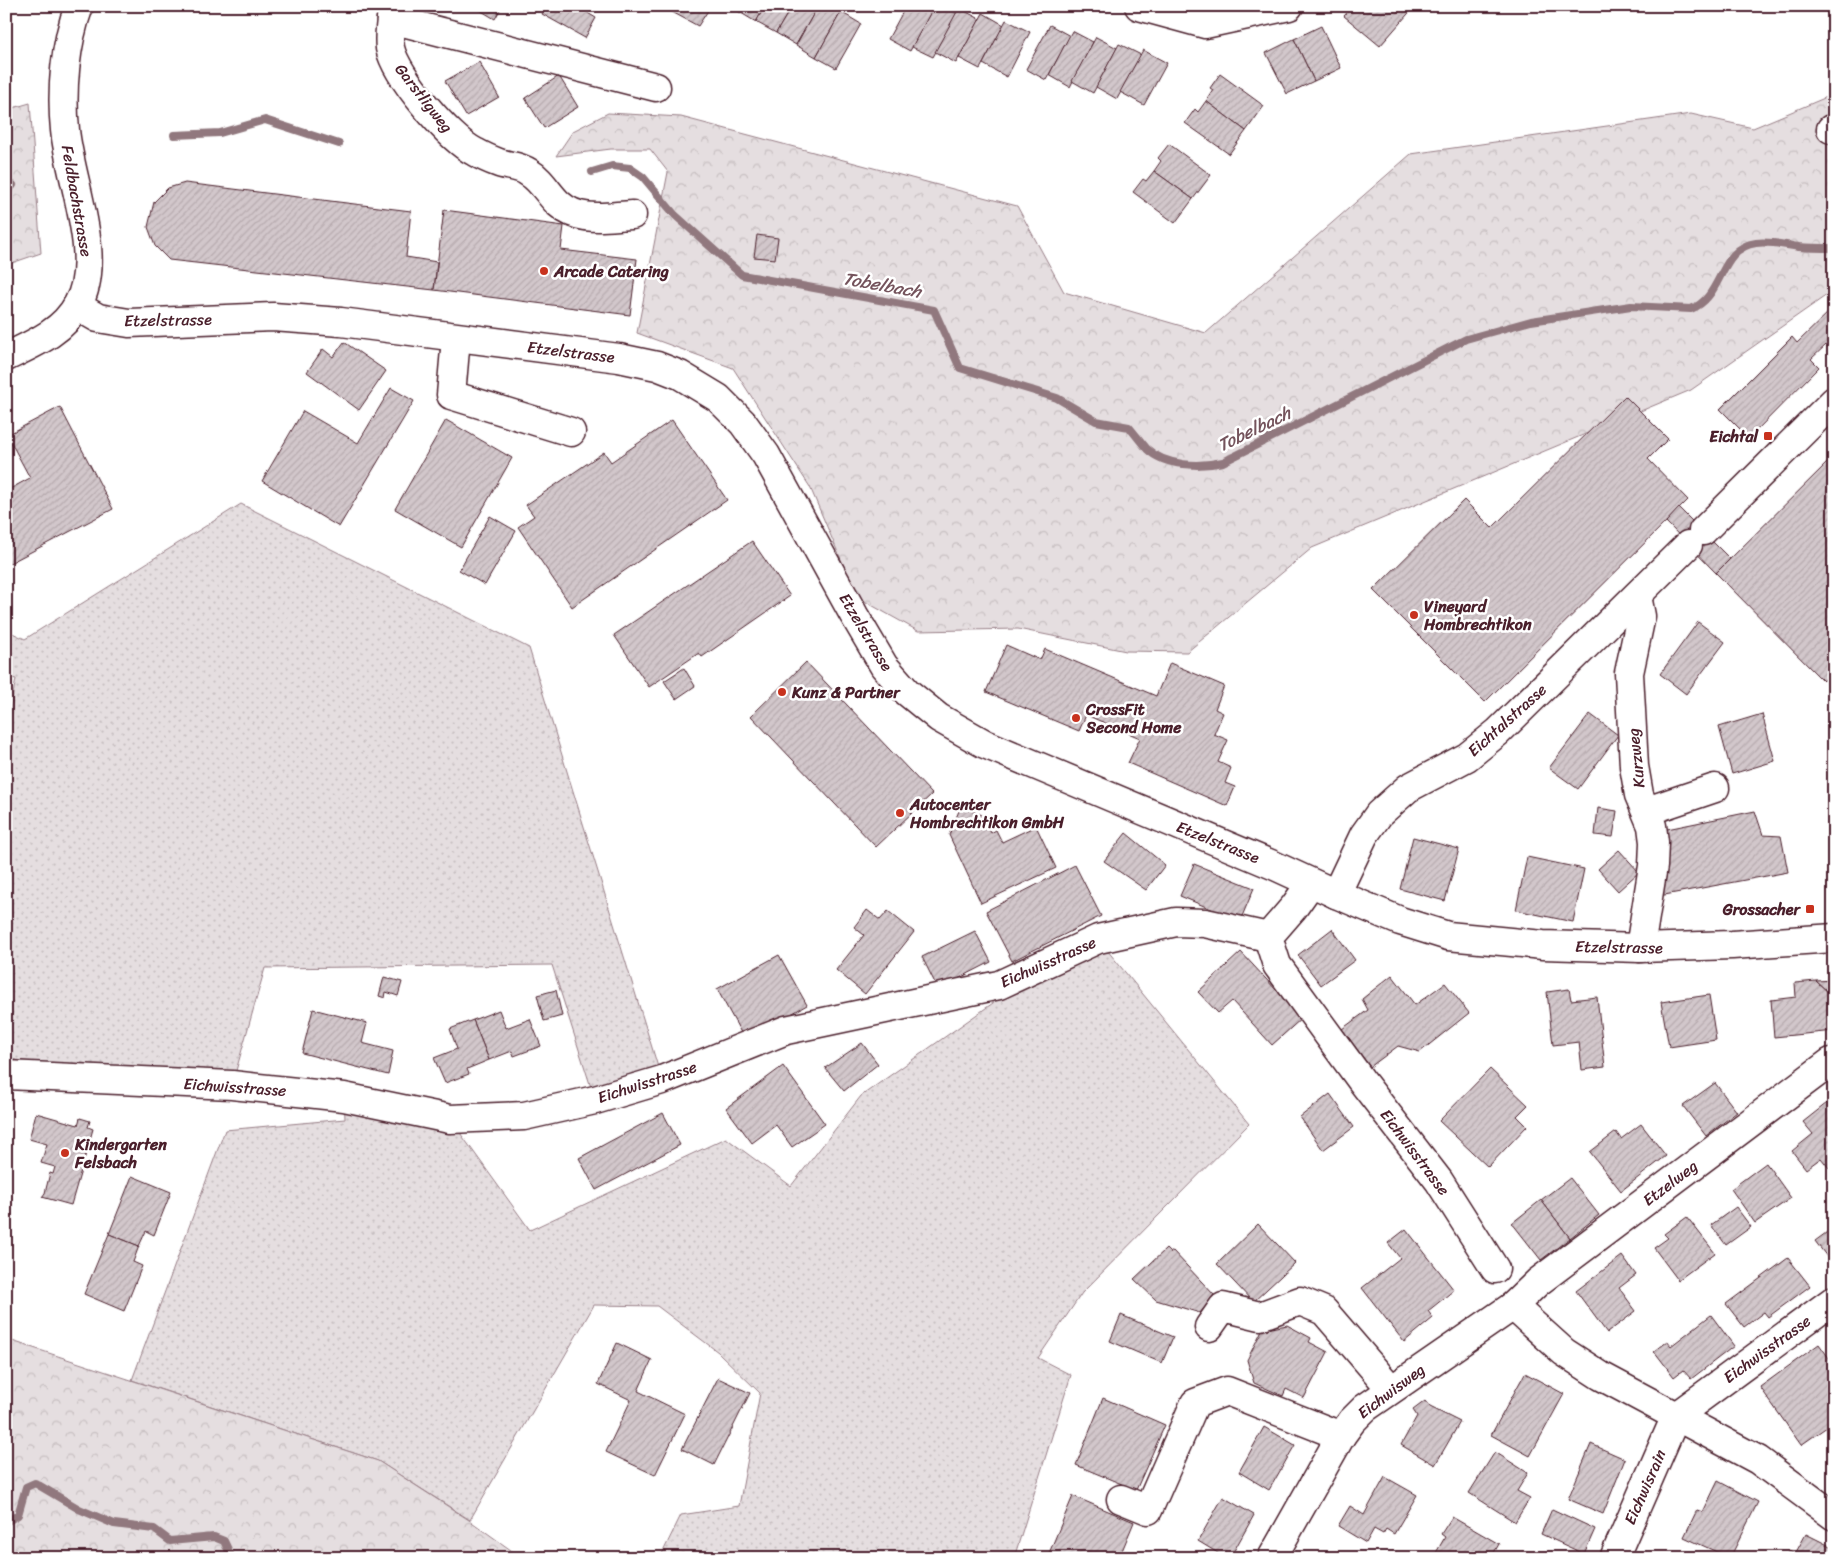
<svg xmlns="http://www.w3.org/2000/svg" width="1840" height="1564" viewBox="0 0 1840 1564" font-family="Sriracha,sans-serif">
<defs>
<pattern id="grass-dots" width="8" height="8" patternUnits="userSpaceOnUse" patternTransform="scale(1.25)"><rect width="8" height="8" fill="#e5dee0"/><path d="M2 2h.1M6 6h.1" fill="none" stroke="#c6bec0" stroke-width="1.8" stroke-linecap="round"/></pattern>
<pattern id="forest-crowns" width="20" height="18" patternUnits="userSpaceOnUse" patternTransform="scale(1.25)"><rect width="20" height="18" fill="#e5dee0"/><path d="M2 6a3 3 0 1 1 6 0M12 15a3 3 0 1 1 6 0" fill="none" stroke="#c6bec0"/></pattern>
<pattern id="building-hatch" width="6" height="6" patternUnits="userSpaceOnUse" patternTransform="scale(1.25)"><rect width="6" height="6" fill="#d2c7cb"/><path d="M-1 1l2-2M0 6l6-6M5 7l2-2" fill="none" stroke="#b6aaae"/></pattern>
</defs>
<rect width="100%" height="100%" fill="#fff"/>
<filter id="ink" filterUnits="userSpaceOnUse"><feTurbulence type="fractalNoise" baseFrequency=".02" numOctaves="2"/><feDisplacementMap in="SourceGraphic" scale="10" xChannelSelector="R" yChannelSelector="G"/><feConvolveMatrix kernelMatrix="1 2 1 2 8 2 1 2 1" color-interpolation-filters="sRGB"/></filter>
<g filter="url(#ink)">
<!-- grass -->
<g fill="url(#grass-dots)" stroke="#987e86">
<path d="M 241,504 L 529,648 L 662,1080 L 595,1100 L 552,965 L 265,968 L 232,1085 L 6,1059 L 6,730 L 16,679 L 6,677 L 6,630 L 25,639 Z"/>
<path d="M 1098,939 L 1249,1124 L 1082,1293 L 1038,1358 L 1071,1375 L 1014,1558 L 660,1558 L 681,1515 L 739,1506 L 760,1393 L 718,1352 L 657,1306 L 594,1305 L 470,1520 L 378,1461 L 132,1380 L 225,1130 L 345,1119 L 344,1097 L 450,1119 L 530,1230 L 726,1138 L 791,1186 L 861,1096 L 993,1003 L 999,985 Z"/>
</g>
<!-- forest -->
<g fill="url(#forest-crowns)" stroke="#987e86">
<path d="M 1834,94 L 1834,290 L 1691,390 L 1312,548 L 1187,652 L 1126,651 L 1018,629 L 918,631 L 857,597 L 810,487 L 733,368 L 637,333 L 668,172 L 650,149 L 611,149 L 556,156 L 573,131 L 608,113 L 681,117 L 1017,206 L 1064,292 L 1206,333 L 1411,154 L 1691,114 L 1753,128 Z"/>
<path d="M 30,103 L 41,253 L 6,265 L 6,110 Z"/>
<path d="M 6,1339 L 378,1461 L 469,1520 L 522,1558 L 6,1558 Z"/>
</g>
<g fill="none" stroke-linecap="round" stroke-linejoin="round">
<!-- stream -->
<g stroke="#91787e" stroke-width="8">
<path d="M 174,135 L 220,133 L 265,120 L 339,144"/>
<path d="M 592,172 L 612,166 L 630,168 L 643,177 L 675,215 L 742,275 L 934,310 L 960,368 L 1057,398 L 1096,421 L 1129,427 C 1135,434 1141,442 1147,449 C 1166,467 1200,467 1223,462 L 1466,339 L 1531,321 L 1631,306 L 1691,309 C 1724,297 1718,248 1756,243 C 1770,241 1785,245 1799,247 C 1810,248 1822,248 1834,248"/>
<path d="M 6,193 L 13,185"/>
<path d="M 6,1522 L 18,1515 L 26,1487 L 35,1483 L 79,1509 L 114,1524 L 154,1529 L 170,1541 L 214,1537 L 224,1541 L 232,1558"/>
</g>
</g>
<!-- building -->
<g fill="url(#building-hatch)" stroke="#4a1f2b">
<path d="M 473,6 L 502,6 L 495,19 Z"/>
<path d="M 546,6 L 590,6 L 586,12 L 596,18 L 585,38 L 542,14 Z"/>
<path d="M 661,6 L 705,6 L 709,9 L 698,26 Z"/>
<path d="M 738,6 L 765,6 L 756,22 L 736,10 Z"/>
<path d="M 765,6 L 792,6 L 776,33 L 756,22 Z"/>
<path d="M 792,6 L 818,6 L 796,45 L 776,33 Z"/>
<path d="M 818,6 L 831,6 L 841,12 L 816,57 L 796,45 Z"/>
<path d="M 906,6 L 934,7 L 910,51 L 888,39 Z"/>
<path d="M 934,6 L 944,6 L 957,13 L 933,57 L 912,47 Z"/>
<path d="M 1353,6 L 1413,6 L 1414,7 L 1380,46 L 1344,16 Z"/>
<path d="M 959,8 L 980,19 L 956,63 L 935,52 Z"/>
<path d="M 841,12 L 861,24 L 836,68 L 816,57 Z"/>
<path d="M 983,13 L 1004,25 L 980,69 L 959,58 Z"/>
<path d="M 1006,20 L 1030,32 L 1007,77 L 983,64 Z"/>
<path d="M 1050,25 L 1070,36 L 1046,80 L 1026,69 Z"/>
<path d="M 1321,26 L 1341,68 L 1314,81 L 1294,39 Z"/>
<path d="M 1072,31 L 1093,42 L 1070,87 L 1049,75 Z"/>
<path d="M 1096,37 L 1117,48 L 1093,93 L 1072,81 Z"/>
<path d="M 1294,39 L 1314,81 L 1287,94 L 1266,53 Z"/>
<path d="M 1119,44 L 1141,55 L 1117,99 L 1096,87 Z"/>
<path d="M 1143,50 L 1167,63 L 1144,105 L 1120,92 Z"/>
<path d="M 479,62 L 499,97 L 466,116 L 445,81 Z"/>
<path d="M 1220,74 L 1264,106 L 1246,131 L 1206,101 L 1213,90 L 1210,88 Z"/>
<path d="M 559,76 L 578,107 L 544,128 L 525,98 Z"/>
<path d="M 1206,101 L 1246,131 L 1229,154 L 1185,123 L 1195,109 L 1198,112 Z"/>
<path d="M 1169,144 L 1211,175 L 1193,199 L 1154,171 L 1161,161 L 1158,158 Z"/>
<path d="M 1154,171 L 1193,199 L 1175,223 L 1133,192 L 1143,179 L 1146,181 Z"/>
<path d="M 185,183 L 411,211 L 406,257 L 437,262 L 434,290 L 169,260 L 155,246 L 148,227 L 154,202 L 168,188 Z"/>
<path d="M 444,210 L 564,226 L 561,250 L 637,259 L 630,315 L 434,290 Z"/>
<path d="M 757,235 L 778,238 L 775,259 L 754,257 Z"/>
<path d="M 1834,307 L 1834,352 L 1826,345 L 1811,359 L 1819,367 L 1749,438 L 1720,409 L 1792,337 L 1797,343 Z"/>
<path d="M 344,342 L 386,371 L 359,410 L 307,372 L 323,349 L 333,357 Z"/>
<path d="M 391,388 L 414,401 L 339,527 L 262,481 L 303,411 L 358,443 Z"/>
<path d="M 1625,396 L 1668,439 L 1648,459 L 1688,500 L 1485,702 L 1373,590 L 1464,500 L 1492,528 Z"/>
<path d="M 60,407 L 113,509 L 6,565 L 6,491 L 30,478 L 7,435 Z"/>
<path d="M 446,420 L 512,458 L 461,547 L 395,509 Z"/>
<path d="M 672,420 L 727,500 L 572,607 L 518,527 L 534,516 L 526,505 L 604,452 L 611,462 Z"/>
<path d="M 1834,456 L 1834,671 L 1823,681 L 1716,573 Z"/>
<path d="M 1679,508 L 1730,559 L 1716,573 L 1666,522 Z"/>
<path d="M 490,516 L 516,531 L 485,585 L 459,570 Z"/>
<path d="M 752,541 L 790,596 L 702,657 L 699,653 L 649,687 L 614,635 Z"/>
<path d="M 1698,622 L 1725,642 L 1686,694 L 1660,674 Z"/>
<path d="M 1006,645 L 1040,660 L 1045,649 L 1156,696 L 1170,663 L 1224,686 L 1215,709 L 1223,713 L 1214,734 L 1228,740 L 1218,762 L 1231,768 L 1225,783 L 1235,787 L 1227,806 L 1128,763 L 1140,738 L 1086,715 L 1079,731 L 986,692 Z"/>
<path d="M 806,662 L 932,794 L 876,847 L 751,716 Z"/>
<path d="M 684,668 L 695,686 L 676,699 L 664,681 Z"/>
<path d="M 1590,714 L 1618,735 L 1578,789 L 1549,768 Z"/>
<path d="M 1762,714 L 1775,761 L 1732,774 L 1719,727 Z"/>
<path d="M 961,806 L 982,815 L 991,833 L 996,830 L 1002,842 L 1036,826 L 1056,868 L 981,903 L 949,835 Z"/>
<path d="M 1598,808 L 1617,811 L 1613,837 L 1595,835 Z"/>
<path d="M 1755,811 L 1763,835 L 1781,836 L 1788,872 L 1659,896 L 1667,829 Z"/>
<path d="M 1126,833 L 1165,865 L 1146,890 L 1104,861 Z"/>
<path d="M 1413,837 L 1459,849 L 1445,901 L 1400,889 Z"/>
<path d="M 1619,850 L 1639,872 L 1618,891 L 1598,869 Z"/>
<path d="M 1527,857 L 1584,869 L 1573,922 L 1516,910 Z"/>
<path d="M 1194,864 L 1254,888 L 1240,921 L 1180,896 Z"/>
<path d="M 1075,865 L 1101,916 L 1012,961 L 986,911 Z"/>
<path d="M 867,910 L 880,920 L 888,911 L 914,932 L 865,994 L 836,970 L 864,935 L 854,927 Z"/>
<path d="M 1332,929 L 1355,960 L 1321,985 L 1298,955 Z"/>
<path d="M 975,931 L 991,962 L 938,989 L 922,957 Z"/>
<path d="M 1241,952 L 1302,1018 L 1272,1045 L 1232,1001 L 1218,1013 L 1198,992 Z"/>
<path d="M 779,955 L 807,1005 L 745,1040 L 717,989 Z"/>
<path d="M 1392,975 L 1415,1005 L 1445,983 L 1469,1013 L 1420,1052 L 1398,1046 L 1370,1067 L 1342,1029 L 1368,1010 L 1362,999 Z"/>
<path d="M 384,977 L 402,982 L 398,996 L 386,992 L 385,998 L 379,996 Z"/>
<path d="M 1834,980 L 1834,994 L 1830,994 L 1816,981 Z"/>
<path d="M 1816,981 L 1830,994 L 1834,994 L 1834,1031 L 1774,1037 L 1771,1000 L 1796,997 L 1795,983 Z"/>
<path d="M 1569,989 L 1571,1000 L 1597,997 L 1605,1067 L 1582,1070 L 1579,1042 L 1553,1045 L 1547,992 Z"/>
<path d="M 556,990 L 562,1016 L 544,1021 L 537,995 Z"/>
<path d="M 1709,995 L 1716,1040 L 1669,1047 L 1661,1002 Z"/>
<path d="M 313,1009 L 367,1023 L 362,1043 L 393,1051 L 388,1075 L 302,1053 Z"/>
<path d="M 499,1010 L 506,1028 L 530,1019 L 541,1046 L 514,1056 L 512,1051 L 489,1060 L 473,1020 Z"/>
<path d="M 473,1020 L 489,1060 L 467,1069 L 469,1074 L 445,1083 L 434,1058 L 457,1049 L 450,1029 Z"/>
<path d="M 862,1043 L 878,1064 L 844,1091 L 825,1068 Z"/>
<path d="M 783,1066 L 825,1124 L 792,1147 L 776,1125 L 752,1143 L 726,1108 Z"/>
<path d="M 1490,1069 L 1528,1105 L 1517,1116 L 1527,1126 L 1488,1167 L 1439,1121 Z"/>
<path d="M 1715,1083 L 1737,1112 L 1706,1136 L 1683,1106 Z"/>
<path d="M 1330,1094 L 1354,1127 L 1323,1150 L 1300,1117 Z"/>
<path d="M 1827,1103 L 1834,1112 L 1834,1164 L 1829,1168 L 1821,1158 L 1806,1169 L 1792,1151 L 1813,1134 L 1803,1122 Z"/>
<path d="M 36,1113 L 78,1125 L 80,1118 L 90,1121 L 88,1127 L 93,1129 L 71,1205 L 42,1197 L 45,1193 L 50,1173 L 53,1174 L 55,1167 L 41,1163 L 47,1144 L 29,1139 Z"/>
<path d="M 663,1113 L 680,1145 L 596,1190 L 579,1158 Z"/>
<path d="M 1641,1124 L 1666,1156 L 1621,1191 L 1590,1152 L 1616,1132 L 1621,1139 Z"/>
<path d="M 1766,1163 L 1791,1198 L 1755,1223 L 1731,1189 Z"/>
<path d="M 132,1176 L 171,1192 L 154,1235 L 146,1231 L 139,1246 L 109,1234 Z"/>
<path d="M 1570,1178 L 1599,1215 L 1570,1238 L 1541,1200 Z"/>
<path d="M 1541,1200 L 1570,1238 L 1541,1260 L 1512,1223 Z"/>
<path d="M 1736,1207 L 1751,1227 L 1726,1245 L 1711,1225 Z"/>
<path d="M 1687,1217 L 1715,1253 L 1678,1280 L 1654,1248 L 1668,1238 L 1664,1234 Z"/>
<path d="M 1258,1224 L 1295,1263 L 1253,1302 L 1217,1264 Z"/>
<path d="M 1834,1227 L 1834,1266 L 1815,1241 Z"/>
<path d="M 1406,1229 L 1454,1290 L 1428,1311 L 1433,1318 L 1404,1342 L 1362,1288 L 1400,1258 L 1388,1243 Z"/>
<path d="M 109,1234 L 139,1246 L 133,1262 L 142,1266 L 124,1311 L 84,1294 Z"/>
<path d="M 1166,1249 L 1170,1253 L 1173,1251 L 1215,1296 L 1200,1313 L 1156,1300 L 1134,1279 Z"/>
<path d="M 1622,1256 L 1636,1275 L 1619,1288 L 1636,1311 L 1607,1333 L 1576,1291 Z"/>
<path d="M 1788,1258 L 1810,1286 L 1768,1317 L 1764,1312 L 1744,1327 L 1726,1304 Z"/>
<path d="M 1121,1315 L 1173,1337 L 1162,1363 L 1110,1341 Z"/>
<path d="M 1711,1315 L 1734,1346 L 1691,1379 L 1683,1370 L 1674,1377 L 1654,1351 L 1667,1341 L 1671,1346 Z"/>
<path d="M 1287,1325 L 1311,1338 L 1309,1342 L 1328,1352 L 1304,1398 L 1286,1389 L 1283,1396 L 1254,1383 L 1247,1360 L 1262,1330 Z"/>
<path d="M 617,1343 L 652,1360 L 638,1391 L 685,1414 L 655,1475 L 606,1452 L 631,1400 L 598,1384 Z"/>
<path d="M 1819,1344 L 1834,1365 L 1834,1422 L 1801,1445 L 1760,1387 Z"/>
<path d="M 1525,1373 L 1564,1394 L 1530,1456 L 1491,1435 Z"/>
<path d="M 718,1378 L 750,1393 L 714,1465 L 682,1449 Z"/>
<path d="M 1103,1398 L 1165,1425 L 1136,1490 L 1076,1465 Z"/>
<path d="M 1425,1401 L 1430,1407 L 1460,1422 L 1435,1465 L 1401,1445 L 1417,1416 L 1413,1410 Z"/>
<path d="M 1264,1427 L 1295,1445 L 1269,1490 L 1239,1472 Z"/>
<path d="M 1591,1444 L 1625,1459 L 1603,1514 L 1568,1499 Z"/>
<path d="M 1495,1452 L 1528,1473 L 1517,1491 L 1530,1498 L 1515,1522 L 1469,1493 Z"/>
<path d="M 1385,1477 L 1417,1495 L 1394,1534 L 1386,1529 L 1383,1534 L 1374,1529 L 1366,1543 L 1338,1526 L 1350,1506 L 1364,1515 Z"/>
<path d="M 1718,1481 L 1758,1502 L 1730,1558 L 1684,1537 L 1697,1510 L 1703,1512 Z"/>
<path d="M 1073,1496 L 1134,1522 L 1119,1558 L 1047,1558 Z"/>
<path d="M 1223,1497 L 1254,1515 L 1230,1558 L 1226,1558 L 1198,1541 Z"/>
<path d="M 1552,1509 L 1595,1529 L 1584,1554 L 1541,1534 Z"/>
<path d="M 1452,1517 L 1499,1544 L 1491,1558 L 1433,1558 L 1445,1537 L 1441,1534 Z"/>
<path d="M 1806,1534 L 1834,1548 L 1834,1558 L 1786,1558 L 1789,1551 L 1795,1554 Z"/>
</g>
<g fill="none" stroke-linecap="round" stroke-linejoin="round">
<defs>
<g id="minor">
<path d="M 393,6 C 391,20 388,34 390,48 C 396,76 449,139 475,152 C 482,156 491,160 499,163 C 508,166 520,166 528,172 C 542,180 548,194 559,204 C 580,223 607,216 632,215"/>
<path d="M 1139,6 L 1205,24 L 1289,6"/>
<path d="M 391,19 L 656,87"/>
<path d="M 1831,129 L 1834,128"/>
<path d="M 77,306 L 98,318 L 129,323 L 273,317 L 341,322 L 619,358 L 657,366 L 680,375 L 718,398 L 743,423 L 766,455 L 854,615 L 884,666 L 907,692 L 939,718 L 985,744 L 1273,865 L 1336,894 L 1400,921 L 1448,936 L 1543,945 L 1640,948 L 1732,945 L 1834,938"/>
<path d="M 456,338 L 451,395 L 571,432"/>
<path d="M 1703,531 L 1834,401"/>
<path d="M 1637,596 L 1641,616 L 1629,673 L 1634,766 L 1639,795 L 1652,826 L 1654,842 L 1653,866 L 1640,948"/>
<path d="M 1647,811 L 1715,788"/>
<path d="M 1336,894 L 1364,835 L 1379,814 L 1408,788 L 1467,757 L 1498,732 L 1688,545"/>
<path d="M 1268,937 L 1277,965 L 1361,1080 L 1439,1181 L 1495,1269"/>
<path d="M 1268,937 L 1294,907 L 1311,883"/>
<path d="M 6,1075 L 232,1085 L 344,1097 L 450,1119 L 524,1116 L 595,1100 L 662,1080 L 786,1030 L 999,985 L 1098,939 L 1176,922 L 1205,923 L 1268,937"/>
<path d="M 1513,1306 L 1564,1352 L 1601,1376 L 1758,1460 L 1834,1516"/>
<path d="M 1209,1327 L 1223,1307 L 1260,1316 L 1300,1301 L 1324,1311 L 1391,1389"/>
<path d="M 1121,1499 L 1148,1510 L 1195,1403 L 1227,1391 L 1341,1436"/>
<path d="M 1272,1558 L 1341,1436 L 1352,1421 L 1365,1408 L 1513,1306 L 1538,1282 L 1831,1062"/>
<path d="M 1614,1558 L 1676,1416 L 1834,1300"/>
</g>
<path id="major" d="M 6,357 C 33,344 63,332 78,304 C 104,258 70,181 65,130 C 61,90 65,44 79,6"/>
</defs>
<!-- minor casing -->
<use href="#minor" stroke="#4a1f2b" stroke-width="31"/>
<!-- major casing -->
<use href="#major" stroke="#4a1f2b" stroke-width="31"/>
<!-- minor -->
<use href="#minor" stroke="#fff" stroke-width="28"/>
<!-- major -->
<use href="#major" stroke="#fff" stroke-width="28"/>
</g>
</g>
<!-- markers -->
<g fill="#c8321e" stroke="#fff" stroke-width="2">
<circle cx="544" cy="271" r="5"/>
<rect x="1763" y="431" width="10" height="10" rx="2.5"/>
<circle cx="1414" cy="615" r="5"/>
<circle cx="782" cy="692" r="5"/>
<circle cx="1076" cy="718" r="5"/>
<circle cx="900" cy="813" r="5"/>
<rect x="1805" y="904" width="10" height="10" rx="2.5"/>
<circle cx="65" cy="1153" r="5"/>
</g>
<g text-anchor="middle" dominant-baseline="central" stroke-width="5" stroke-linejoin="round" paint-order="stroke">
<!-- street labels -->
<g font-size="16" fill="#4a1f2b" stroke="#fff">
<text transform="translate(424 98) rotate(52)">Garstligweg</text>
<text transform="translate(77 201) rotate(80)">Feldbachstrasse</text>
<text transform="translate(168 320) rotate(-1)">Etzelstrasse</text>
<text transform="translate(571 352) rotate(7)">Etzelstrasse</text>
<text transform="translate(866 632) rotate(59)">Etzelstrasse</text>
<text transform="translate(1507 720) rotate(-42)">Eichtalstrasse</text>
<text transform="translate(1636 758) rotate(-96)">Kurzweg</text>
<text transform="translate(1218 842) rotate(22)">Etzelstrasse</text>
<text transform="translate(1619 947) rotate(1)">Etzelstrasse</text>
<text transform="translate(1048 962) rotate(-24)">Eichwisstrasse</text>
<text transform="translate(647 1082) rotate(-18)">Eichwisstrasse</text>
<text transform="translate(235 1087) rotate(4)">Eichwisstrasse</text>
<text transform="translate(1415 1152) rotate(53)">Eichwisstrasse</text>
<text transform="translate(1670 1183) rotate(-37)">Etzelweg</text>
<text transform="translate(1767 1349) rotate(-36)">Eichwisstrasse</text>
<text transform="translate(1391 1391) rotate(-37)">Eichwisweg</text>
<text transform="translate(1645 1487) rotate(-66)">Eichwisrain</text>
</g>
<!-- poi labels -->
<g font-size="16" font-weight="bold" fill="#4a1f2b" stroke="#fff" text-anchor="start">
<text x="554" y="271">Arcade Catering</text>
<text x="1758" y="436" text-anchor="end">Eichtal</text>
<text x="1424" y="606">Vineyard<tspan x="1424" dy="18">Hombrechtikon</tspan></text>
<text x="792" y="692">Kunz &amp; Partner</text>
<text x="1086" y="709">CrossFit<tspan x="1086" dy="18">Second Home</tspan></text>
<text x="910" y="804">Autocenter<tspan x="910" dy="18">Hombrechtikon GmbH</tspan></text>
<text x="1800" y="909" text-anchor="end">Grossacher</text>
<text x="75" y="1144">Kindergarten<tspan x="75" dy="18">Felsbach</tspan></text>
</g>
<!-- water labels -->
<g font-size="18" font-style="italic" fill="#74535c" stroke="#fff">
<text transform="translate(882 285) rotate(10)">Tobelbach</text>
<text transform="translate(1254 429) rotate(-26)">Tobelbach</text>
</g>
</g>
<!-- margin -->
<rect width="1840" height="1564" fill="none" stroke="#fff" stroke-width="25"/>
<rect x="12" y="12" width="1815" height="1539" fill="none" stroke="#4a1f2b" stroke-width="2" filter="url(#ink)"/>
</svg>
